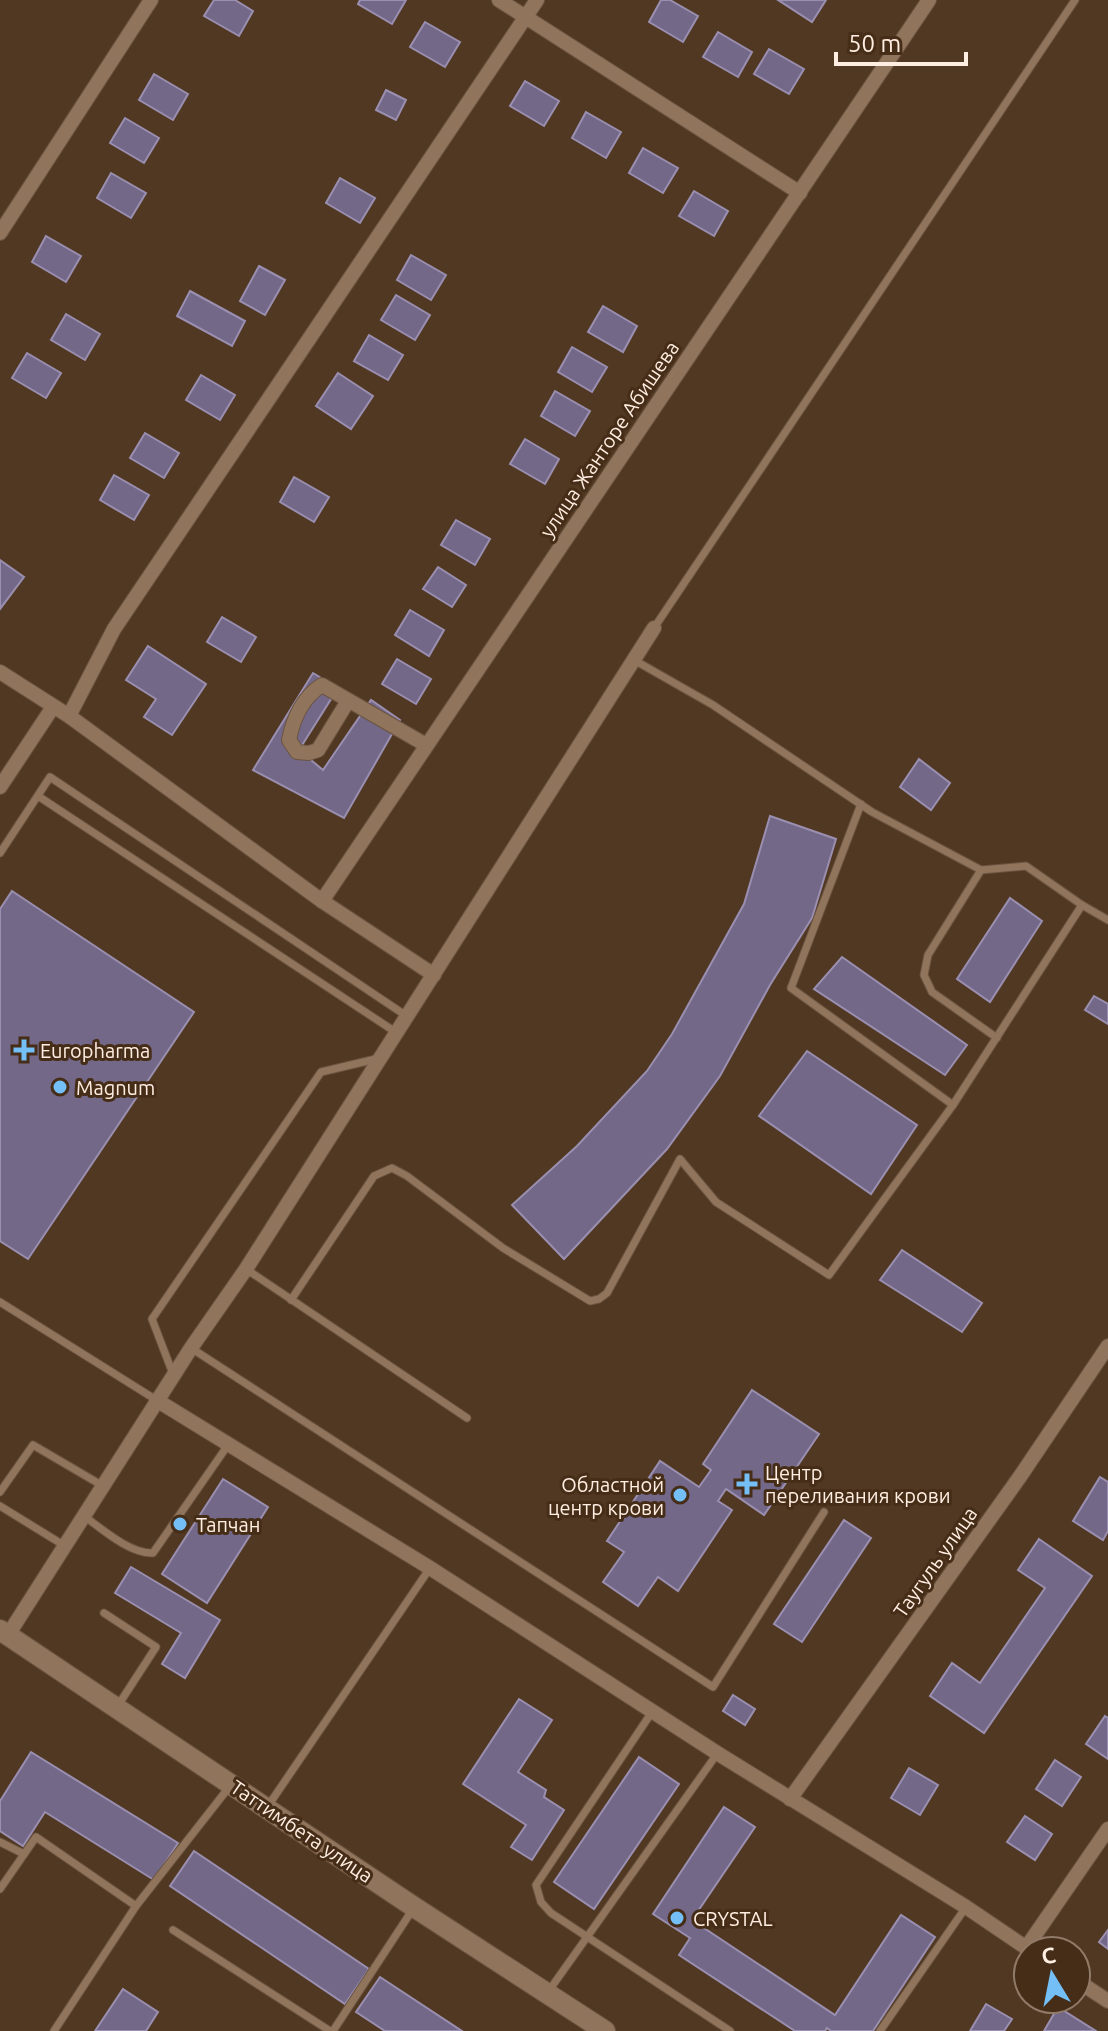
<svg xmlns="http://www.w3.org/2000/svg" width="1108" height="2031" viewBox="0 0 1108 2031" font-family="Ubuntu,sans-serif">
<rect width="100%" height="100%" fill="#513822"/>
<!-- building -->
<g fill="#736887" stroke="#9a8fb0" stroke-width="2">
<path d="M 214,0 L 235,0 L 253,11 L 239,36 L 204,16 Z"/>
<path d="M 360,0 L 406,0 L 392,24 L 358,4 Z"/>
<path d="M 661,0 L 670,0 L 698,16 L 683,42 L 649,22 Z"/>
<path d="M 778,0 L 826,0 L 812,22 Z"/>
<path d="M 425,22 L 460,42 L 445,67 L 410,47 Z"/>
<path d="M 718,32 L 752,52 L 738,77 L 703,57 Z"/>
<path d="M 769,49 L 804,69 L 789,94 L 754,74 Z"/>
<path d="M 154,74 L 188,94 L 173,120 L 139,100 Z"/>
<path d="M 525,81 L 559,101 L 544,126 L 510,106 Z"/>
<path d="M 386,90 L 406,100 L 396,120 L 376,110 Z"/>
<path d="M 586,112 L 621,132 L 606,158 L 572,138 Z"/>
<path d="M 125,118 L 159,138 L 144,163 L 110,143 Z"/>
<path d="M 643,148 L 678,168 L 663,193 L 629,173 Z"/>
<path d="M 111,173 L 146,193 L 131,218 L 97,198 Z"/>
<path d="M 340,178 L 375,198 L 360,223 L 326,203 Z"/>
<path d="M 694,191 L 728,211 L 714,236 L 679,216 Z"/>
<path d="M 46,236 L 81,256 L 66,282 L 32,262 Z"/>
<path d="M 411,255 L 446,275 L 431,300 L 397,280 Z"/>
<path d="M 259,266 L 285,280 L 265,315 L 240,301 Z"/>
<path d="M 190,291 L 245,321 L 232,346 L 177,316 Z"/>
<path d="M 396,295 L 430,315 L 415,340 L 381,320 Z"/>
<path d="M 603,306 L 637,326 L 623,352 L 588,332 Z"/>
<path d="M 66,314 L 100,334 L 85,360 L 51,340 Z"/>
<path d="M 369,335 L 403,355 L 388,380 L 354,361 Z"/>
<path d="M 572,347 L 607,367 L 592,392 L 558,372 Z"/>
<path d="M 27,353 L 61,373 L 46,398 L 12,378 Z"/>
<path d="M 338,373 L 373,396 L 351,429 L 316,406 Z"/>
<path d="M 201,375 L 235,395 L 220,420 L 186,400 Z"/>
<path d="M 555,391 L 590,411 L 575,436 L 541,416 Z"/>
<path d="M 145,433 L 179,453 L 164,478 L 130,458 Z"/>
<path d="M 525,439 L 559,459 L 545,484 L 510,464 Z"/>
<path d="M 114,475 L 149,495 L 134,520 L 100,500 Z"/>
<path d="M 294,477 L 329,497 L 314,522 L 280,502 Z"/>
<path d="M 456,520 L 490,539 L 475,565 L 441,545 Z"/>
<path d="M 0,560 L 24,577 L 0,609 Z"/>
<path d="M 438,567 L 466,585 L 452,607 L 423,589 Z"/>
<path d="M 410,610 L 444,630 L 429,656 L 395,635 Z"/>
<path d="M 222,617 L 256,637 L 241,662 L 207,642 Z"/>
<path d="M 148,646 L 206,684 L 172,735 L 144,717 L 156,699 L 126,680 Z"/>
<path d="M 397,659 L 431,679 L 416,704 L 382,684 Z"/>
<path d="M 313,673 L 338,688 L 299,750 L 323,770 L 371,700 L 400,720 L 344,818 L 253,770 Z"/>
<path d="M 919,759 L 950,783 L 931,810 L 900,787 Z"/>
<path d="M 770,816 L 836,839 L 812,918 L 770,985 L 720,1076 L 667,1149 L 564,1259 L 512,1205 L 577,1146 L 647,1071 L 672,1034 L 744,904 Z"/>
<path d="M 12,891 L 194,1012 L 28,1259 L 0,1241 L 0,909 Z"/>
<path d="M 1010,898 L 1042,921 L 990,1002 L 957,979 Z"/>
<path d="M 842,957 L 967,1045 L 945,1075 L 814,989 Z"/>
<path d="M 1094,996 L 1108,1004 L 1108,1024 L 1085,1010 Z"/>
<path d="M 807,1051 L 917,1125 L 871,1194 L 759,1116 Z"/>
<path d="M 902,1250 L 982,1303 L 962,1332 L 880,1280 Z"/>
<path d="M 752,1390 L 819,1434 L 764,1515 L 726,1489 L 718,1501 L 732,1510 L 678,1591 L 658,1577 L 638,1606 L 603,1582 L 624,1552 L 607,1541 L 660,1461 L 699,1487 L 711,1470 L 703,1464 Z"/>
<path d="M 1100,1477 L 1108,1482 L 1108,1531 L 1103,1540 L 1073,1521 Z"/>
<path d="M 223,1479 L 268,1507 L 207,1603 L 162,1574 Z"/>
<path d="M 844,1520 L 871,1538 L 802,1642 L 774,1624 Z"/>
<path d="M 1039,1539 L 1092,1576 L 984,1733 L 930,1696 L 952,1663 L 980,1683 L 1045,1588 L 1018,1570 Z"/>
<path d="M 131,1567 L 220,1620 L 185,1678 L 162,1664 L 181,1633 L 115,1593 Z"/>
<path d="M 733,1695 L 755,1709 L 745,1725 L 723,1711 Z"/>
<path d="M 519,1699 L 552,1720 L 518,1772 L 546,1790 L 544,1797 L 564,1810 L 532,1860 L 511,1847 L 526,1825 L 463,1784 Z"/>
<path d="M 1105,1716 L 1108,1718 L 1108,1759 L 1086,1744 Z"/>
<path d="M 31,1752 L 178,1843 L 154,1880 L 45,1812 L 23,1846 L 0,1831 L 0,1801 Z"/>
<path d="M 639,1757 L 679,1784 L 594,1909 L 554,1882 Z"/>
<path d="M 1055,1760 L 1081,1777 L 1062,1806 L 1036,1789 Z"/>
<path d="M 909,1768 L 938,1785 L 920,1815 L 891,1798 Z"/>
<path d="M 724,1807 L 755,1827 L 692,1920 L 835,2015 L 901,1915 L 935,1937 L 873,2031 L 831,2031 L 827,2028 L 825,2031 L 795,2031 L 679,1955 L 690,1938 L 653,1914 Z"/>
<path d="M 1025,1816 L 1052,1834 L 1035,1860 L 1007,1842 Z"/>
<path d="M 194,1851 L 369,1969 L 345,2004 L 170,1886 Z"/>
<path d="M 1108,1930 L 1108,1949 L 1099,1942 Z"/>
<path d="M 380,1977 L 462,2031 L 385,2031 L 356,2012 Z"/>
<path d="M 123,1989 L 158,2012 L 146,2031 L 95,2031 Z"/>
<path d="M 986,2004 L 1012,2019 L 1004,2031 L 970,2031 Z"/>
<path d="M 1058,2007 L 1096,2031 L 1044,2031 Z"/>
</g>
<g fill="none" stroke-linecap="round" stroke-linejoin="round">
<defs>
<g id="lane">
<path d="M 654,628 L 1075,0"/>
<path d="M 634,660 L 713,705 L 872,812 L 981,870 L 1026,866 L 1082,905 L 1108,920"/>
<path d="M 38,796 L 397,1033"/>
<path d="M 861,804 L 791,988 L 953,1105"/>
<path d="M 0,853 L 50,777 L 408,1017"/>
<path d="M 981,870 L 928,955 L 924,975 L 932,992 L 997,1038"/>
<path d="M 246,1269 L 467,1418"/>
<path d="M 291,1300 L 374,1176 L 392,1168 L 407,1176 L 503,1248 L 590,1301 L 599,1299 L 607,1293 L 680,1159 L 716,1202 L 829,1275 L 953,1105 L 1082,905"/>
<path d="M 0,1302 L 158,1401"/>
<path d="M 191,1348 L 713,1687 L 824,1512"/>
<path d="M 173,1374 L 152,1319 L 321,1072 L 380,1058"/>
<path d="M 0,1492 L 33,1445 L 103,1486"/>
<path d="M 0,1506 L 65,1546"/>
<path d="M 84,1516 C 102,1529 130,1554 153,1553 L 228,1445"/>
<path d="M 104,1613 L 156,1647 L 117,1707"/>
<path d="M 652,1712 L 536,1885 L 541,1902 L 551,1913 L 730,2031"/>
<path d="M 268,1806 L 430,1568"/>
<path d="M 0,1842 L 24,1854"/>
<path d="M 0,1889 L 36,1837 L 136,1906"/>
<path d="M 173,1930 L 330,2031"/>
<path d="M 548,1992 L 717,1754"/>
<path d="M 54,2031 L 136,1906 L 230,1786"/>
<path d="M 333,2031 L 413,1909"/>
<path d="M 880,2031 L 966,1907"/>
</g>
<g id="street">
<path d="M 499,0 L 800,193"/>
<path d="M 0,233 L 151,0"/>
<path d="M 0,672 L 69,716 L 322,901 L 434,975"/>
<path d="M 348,701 L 318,750 L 309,753 L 297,752 L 289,740 C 293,719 303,697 322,685 L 426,745"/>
<path d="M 69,716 L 114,629 L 537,0"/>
<path d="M 0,787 L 53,707"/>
<path d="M 322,901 L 929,0"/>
<path d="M 158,1401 L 430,1568 L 717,1753 L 966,1907 L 1031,1951"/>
<path d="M 8,1635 L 191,1348 L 246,1269 L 654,628"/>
<path d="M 790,1799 L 1019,1478 L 1108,1346"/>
<path d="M 1026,1948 L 1108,1829"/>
<path d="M 1076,1980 L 1108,2001"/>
</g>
<path id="secondary" d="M 0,1630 L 414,1907 L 605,2031"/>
</defs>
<!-- lane casing -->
<use href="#lane" stroke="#6a5440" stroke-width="9"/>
<!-- street casing -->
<use href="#street" stroke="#6a5440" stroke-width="16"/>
<!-- secondary casing -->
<use href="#secondary" stroke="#6a5440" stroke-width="22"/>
<!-- lane -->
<use href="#lane" stroke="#91745c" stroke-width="7"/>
<!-- street -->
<use href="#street" stroke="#91745c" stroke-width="14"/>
<!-- secondary -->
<use href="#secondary" stroke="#91745c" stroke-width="20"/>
</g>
<!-- markers -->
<g fill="#74c0f6" stroke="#462d18" stroke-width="3">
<path d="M20 1038h8v8h8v8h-8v8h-8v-8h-8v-8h8z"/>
<circle cx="60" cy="1087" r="8"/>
<path d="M743 1472h8v8h8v8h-8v8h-8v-8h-8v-8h8z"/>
<circle cx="680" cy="1495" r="8"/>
<circle cx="180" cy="1524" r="8"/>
<circle cx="677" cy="1918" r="8"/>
</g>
<g text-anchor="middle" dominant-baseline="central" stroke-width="6" stroke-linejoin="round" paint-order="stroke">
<!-- street labels -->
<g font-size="20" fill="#ffeee1" stroke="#462d18">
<text transform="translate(609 439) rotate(-56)">улица Жанторе Абишева</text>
<text transform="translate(935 1562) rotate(-55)">Таугуль улица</text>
<text transform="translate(302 1831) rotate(34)">Таттимбета улица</text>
</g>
<!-- poi labels -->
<g font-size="20" fill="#ffeee1" stroke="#462d18" text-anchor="start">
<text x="40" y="1050">Europharma</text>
<text x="76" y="1087">Magnum</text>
<text x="765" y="1472">Центр<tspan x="765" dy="23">переливания крови</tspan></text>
<text x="664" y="1484" text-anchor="end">Областной<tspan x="664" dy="23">центр крови</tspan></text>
<text x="196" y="1524">Тапчан</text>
<text x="693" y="1918">CRYSTAL</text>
</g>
</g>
<!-- north arrow -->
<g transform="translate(1052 1975) rotate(350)"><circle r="38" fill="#462d18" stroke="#907a68" stroke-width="2"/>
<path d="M0-6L14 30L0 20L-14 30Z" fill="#74c0f6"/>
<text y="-12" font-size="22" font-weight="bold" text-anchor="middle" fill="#ffeee1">С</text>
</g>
<!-- scale -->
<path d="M836 52v12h130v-12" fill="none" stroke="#ffeee1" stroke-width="4"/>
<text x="848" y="52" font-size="24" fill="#ffeee1" stroke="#462d18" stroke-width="6" paint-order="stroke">50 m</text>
</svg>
